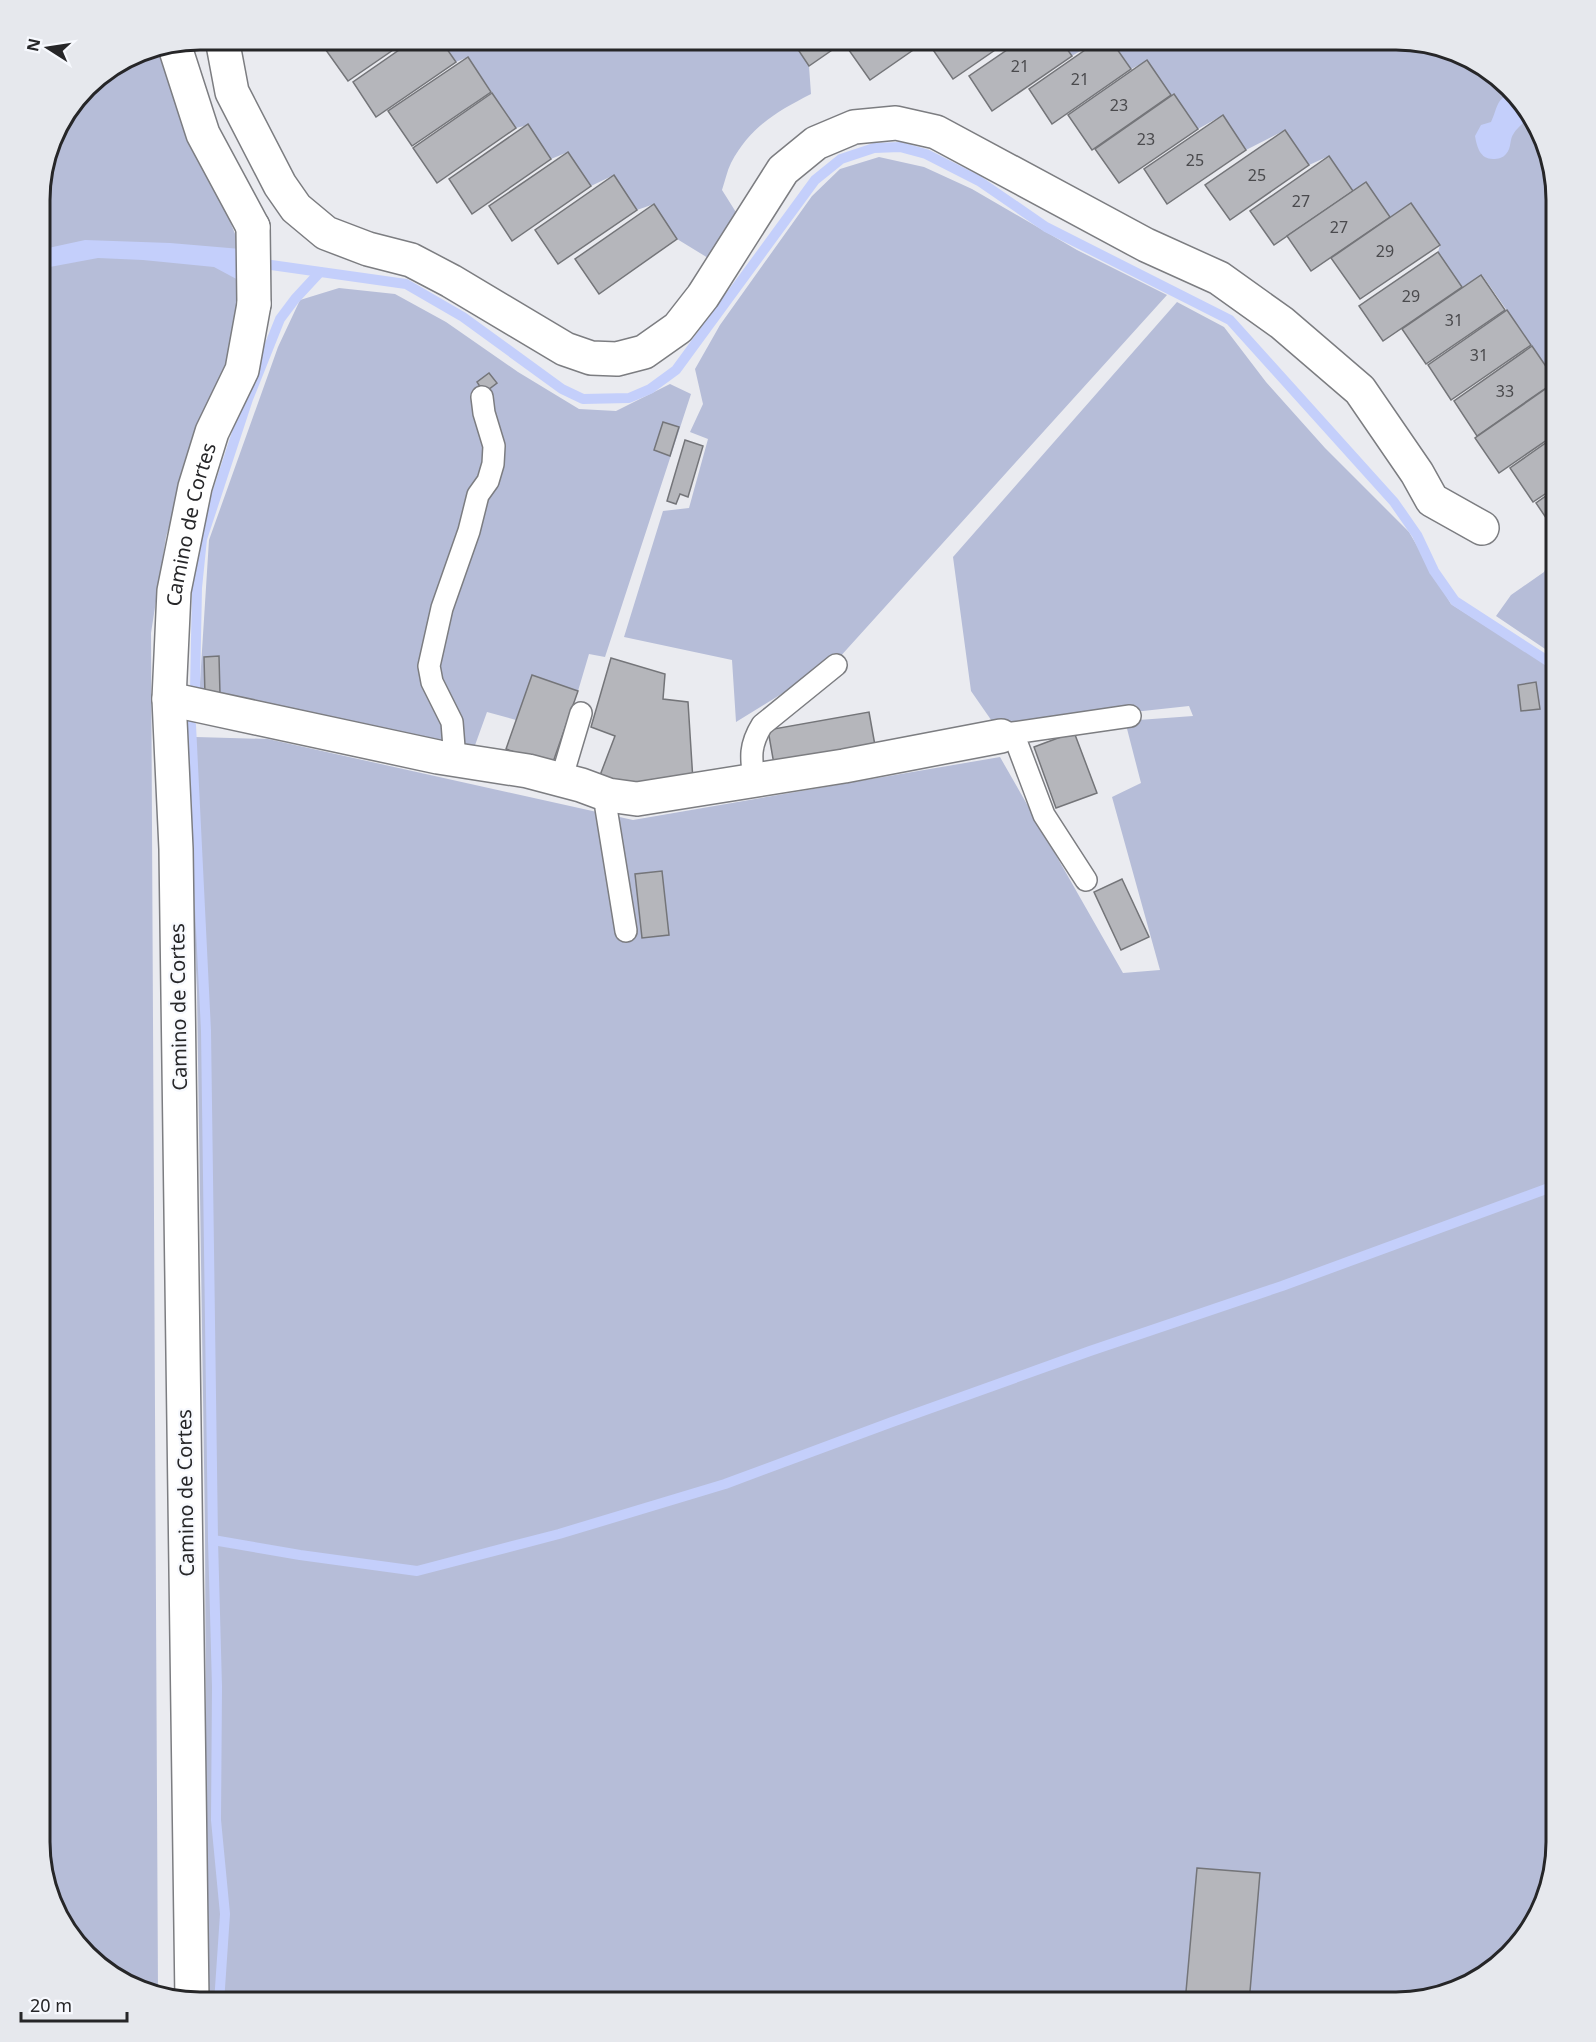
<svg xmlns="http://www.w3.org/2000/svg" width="1596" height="2042" viewBox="0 0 1596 2042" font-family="'Noto Sans',sans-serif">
<rect width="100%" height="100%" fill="#eaebf0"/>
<!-- green -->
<g fill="#b6bdd8">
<path d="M 440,39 L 791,39 L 809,66 L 811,94 C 776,112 750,127 731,163 C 727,171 725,181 722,190 L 739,217 L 713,261 L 677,239 L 654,204 L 637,210 L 614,175 L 591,186 L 568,152 L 551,159 L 528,125 L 516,128 L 468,57 L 456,62 Z"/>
<path d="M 1060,39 L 1100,39 L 1072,56 Z"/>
<path d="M 1110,39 L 1407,39 L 1477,60 L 1530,110 L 1557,199 L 1557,382 L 1482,275 L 1462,287 L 1438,252 L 1440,245 L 1411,203 L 1390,217 L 1366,182 L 1353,191 L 1329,156 L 1309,165 L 1285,130 L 1246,150 L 1223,115 L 1198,129 L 1174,94 L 1171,95 L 1147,61 L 1131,69 Z"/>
<path d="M 161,47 L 241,249 L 242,282 L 228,370 L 193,445 L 166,537 L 151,633 L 158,1992 L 119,1982 L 66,1932 L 39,1843 L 39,188 L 55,129 L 93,79 L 138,51 Z"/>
<path d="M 879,157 L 924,167 L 972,189 L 1077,250 L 1167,295 L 838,659 L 736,722 L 732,660 L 624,637 L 663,511 L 689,508 L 708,439 L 690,432 L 703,404 L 695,369 L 720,325 L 812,196 L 840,169 Z"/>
<path d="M 339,288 L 395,294 L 446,322 L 518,372 L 579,409 L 616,411 L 670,384 L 691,394 L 605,657 L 589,654 L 578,691 L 532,675 L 516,720 L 487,712 L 474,748 L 199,698 L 209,540 L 278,347 L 300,300 Z"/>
<path d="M 1177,302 L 1224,327 L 1266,382 L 1325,448 L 1409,532 L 1451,604 L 1557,671 L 1557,1843 L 1536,1923 L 1486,1976 L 1397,2003 L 207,2003 L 205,1530 L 197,992 L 194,922 L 196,737 L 268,739 L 633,820 L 1000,757 L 1123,973 L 1160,970 L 1112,797 L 1141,783 L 1125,721 L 1193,716 L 1189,706 L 996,727 L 971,691 L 953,557 Z"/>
<path d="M 1557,543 L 1557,657 L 1496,616 L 1511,595 L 1544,572 Z"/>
</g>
<!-- water -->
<g fill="#c4cffb">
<path d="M 1511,93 L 1530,110 C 1527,123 1521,123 1514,133 C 1509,139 1512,148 1506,154 C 1503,158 1498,159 1493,159 C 1480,159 1477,147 1475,136 L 1481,125 L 1491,122 C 1498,108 1495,100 1511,93 Z"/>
<path d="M 85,240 L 170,243 L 241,249 L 242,282 L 214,267 L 143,260 L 98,258 L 39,269 L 39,250 Z"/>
</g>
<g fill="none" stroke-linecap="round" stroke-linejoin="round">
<!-- stream -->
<g stroke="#c4cffb" stroke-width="10">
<path d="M 257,263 L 406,284 L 463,317 L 562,389 L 583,399 L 629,398 L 650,389 L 676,370 L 815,180 L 841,159 L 874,148 L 900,147 L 926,154 L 979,181 L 1046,227 L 1230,320 L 1394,502 L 1417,535 L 1434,571 L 1455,601 L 1557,667"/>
<path d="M 195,690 L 197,588 L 202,539 L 248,399 L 280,319 L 295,299 L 320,272"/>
<path d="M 191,725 L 206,1031 L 213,1540 L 217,1687 L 216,1820 L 225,1914 L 219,2003"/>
<path d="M 213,1540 L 300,1555 L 417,1571 L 559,1534 L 725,1484 L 892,1422 L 1090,1351 L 1282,1286 L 1557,1185"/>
</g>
</g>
<!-- building -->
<g fill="#b5b6bb" stroke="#747579" stroke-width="1.5">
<path d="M 334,39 L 409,39 L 348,81 L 323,46 Z"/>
<path d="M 415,39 L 440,39 L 456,62 L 376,117 L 353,82 Z"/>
<path d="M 791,39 L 848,39 L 809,66 Z"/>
<path d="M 856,39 L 929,39 L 870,80 L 846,46 Z"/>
<path d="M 936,39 L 1011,39 L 953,79 L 929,44 Z"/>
<path d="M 1023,39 L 1060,39 L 1072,56 L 992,111 L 969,76 Z"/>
<path d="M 1101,39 L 1110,39 L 1131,69 L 1052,124 L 1029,89 Z"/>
<path d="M 468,57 L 491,92 L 412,146 L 388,111 Z"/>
<path d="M 1147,60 L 1171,95 L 1092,150 L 1068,115 Z"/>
<path d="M 492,93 L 516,128 L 437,183 L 413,148 Z"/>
<path d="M 1174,94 L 1198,129 L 1119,183 L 1095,149 Z"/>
<path d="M 1223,115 L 1246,150 L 1167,204 L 1144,169 Z"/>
<path d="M 528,124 L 551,159 L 472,214 L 449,179 Z"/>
<path d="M 1285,130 L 1309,165 L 1230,220 L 1205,185 Z"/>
<path d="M 568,152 L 591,186 L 512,241 L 489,206 Z"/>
<path d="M 1329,156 L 1353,191 L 1274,245 L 1250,211 Z"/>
<path d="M 614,175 L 637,210 L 558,264 L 535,230 Z"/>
<path d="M 1366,182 L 1390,217 L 1311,271 L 1287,236 Z"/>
<path d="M 1411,203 L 1440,245 L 1360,299 L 1331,258 Z"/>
<path d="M 654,204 L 677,239 L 599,294 L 575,259 Z"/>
<path d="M 1438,252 L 1462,287 L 1383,341 L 1359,306 Z"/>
<path d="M 1481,275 L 1505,310 L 1426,364 L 1402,329 Z"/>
<path d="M 1507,310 L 1531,345 L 1451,400 L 1428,365 Z"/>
<path d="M 1532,346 L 1556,381 L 1477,436 L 1454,401 Z"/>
<path d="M 489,373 L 497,383 L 484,393 L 477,382 Z"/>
<path d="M 1554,383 L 1557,387 L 1557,433 L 1499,473 L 1475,438 Z"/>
<path d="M 663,422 L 679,427 L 670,456 L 654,450 Z"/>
<path d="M 1557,435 L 1557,486 L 1533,502 L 1510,468 Z"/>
<path d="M 685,440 L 703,446 L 688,497 L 680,494 L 676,504 L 667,501 Z"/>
<path d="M 1557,488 L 1557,534 L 1536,503 Z"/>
<path d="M 219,656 L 220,694 L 205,695 L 204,657 Z"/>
<path d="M 611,658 L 665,674 L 663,699 L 688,702 L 693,781 L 635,785 L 599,778 L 615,736 L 591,727 Z"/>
<path d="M 532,675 L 578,691 L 552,765 L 506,749 Z"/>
<path d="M 1536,682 L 1540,709 L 1521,711 L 1518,685 Z"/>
<path d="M 869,712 L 876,751 L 775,770 L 768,730 Z"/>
<path d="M 1074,732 L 1097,793 L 1056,808 L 1034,747 Z"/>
<path d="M 662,871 L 669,935 L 642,938 L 635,874 Z"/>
<path d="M 1122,879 L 1149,937 L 1121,950 L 1094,892 Z"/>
<path d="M 1197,1868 L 1260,1873 L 1249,2003 L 1185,2003 Z"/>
</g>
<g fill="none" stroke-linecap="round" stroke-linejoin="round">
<defs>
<g id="service">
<path d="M 455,760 L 452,722 L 432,682 L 429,666 L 442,608 L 469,531 L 478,495 L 488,481 L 493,464 L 494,446 L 484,413 L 482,397"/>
<path d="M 561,780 L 581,713"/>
<path d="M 754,781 C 751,758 749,746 762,725 L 836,665"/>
<path d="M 608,795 L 606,808 L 626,931"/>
<path d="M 1086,880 L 1044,815 L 1013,733 L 1130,716"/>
</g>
<g id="minor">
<path d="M 222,39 L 232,92 L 280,185 L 296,208 L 326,233 L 368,249 L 411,260 L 451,281 L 565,349 L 591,358 L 617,359 L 644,352 L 678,328 L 703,296 L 783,170 L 816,143 L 854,127 L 896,123 L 936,132 L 1146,245 L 1219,278 L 1282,323 L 1360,390 L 1417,473 L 1432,500 L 1482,528"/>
<path d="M 253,227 L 254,304"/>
<path d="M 169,699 L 438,757 L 528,771 L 581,785 L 608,795 L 637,799 L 844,766 L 1001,736"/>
</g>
<g id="tertiary">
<path d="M 174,44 L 203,134 L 253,227"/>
<path id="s1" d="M 192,2001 L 176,849 L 169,699 L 174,591 L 195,487 L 212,432 L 242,370 L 254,304"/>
</g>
</defs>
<!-- service casing -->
<use href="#service" stroke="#7c7d81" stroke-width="24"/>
<!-- minor casing -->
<use href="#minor" stroke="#7c7d81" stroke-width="36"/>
<!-- tertiary casing -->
<use href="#tertiary" stroke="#7c7d81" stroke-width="36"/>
<!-- service -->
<use href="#service" stroke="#fff" stroke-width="21"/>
<!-- minor -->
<use href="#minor" stroke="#fff" stroke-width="33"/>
<!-- tertiary -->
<use href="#tertiary" stroke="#fff" stroke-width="33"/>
</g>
<g text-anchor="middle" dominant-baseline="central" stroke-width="4.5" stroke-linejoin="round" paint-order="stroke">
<!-- number labels -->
<g font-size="16" fill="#4a4a4d">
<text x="1020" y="66">21</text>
<text x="1080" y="79">21</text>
<text x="1119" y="105">23</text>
<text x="1146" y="139">23</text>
<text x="1195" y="160">25</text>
<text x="1257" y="175">25</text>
<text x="1301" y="201">27</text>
<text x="1339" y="227">27</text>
<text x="1385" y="251">29</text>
<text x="1411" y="296">29</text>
<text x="1454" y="320">31</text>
<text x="1479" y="355">31</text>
<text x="1505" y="391">33</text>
</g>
<!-- street labels -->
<g font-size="20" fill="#262628" stroke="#f7f9fe">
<text stroke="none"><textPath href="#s1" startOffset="1479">Camino de Cortes</textPath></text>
<text transform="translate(178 1007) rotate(-91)">Camino de Cortes</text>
<text transform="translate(185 1493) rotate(-91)">Camino de Cortes</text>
</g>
</g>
<!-- crop -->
<path d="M0 0H1596V2042H0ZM200 50H1396A150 150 0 0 1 1546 200V1842A150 150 0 0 1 1396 1992H200A150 150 0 0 1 50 1842V200A150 150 0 0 1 200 50Z" fill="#e6e8ed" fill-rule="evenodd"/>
<path fill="none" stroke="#262628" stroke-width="3" d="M200 50H1396A150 150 0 0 1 1546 200V1842A150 150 0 0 1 1396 1992H200A150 150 0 0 1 50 1842V200A150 150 0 0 1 200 50Z"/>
<!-- north arrow -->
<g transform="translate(48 48) rotate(282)" stroke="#f7f9fe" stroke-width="4.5" paint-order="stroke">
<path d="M0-4.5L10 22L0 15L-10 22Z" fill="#262628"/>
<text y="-9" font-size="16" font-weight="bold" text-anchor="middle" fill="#262628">N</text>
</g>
<!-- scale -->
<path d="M21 2012v9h106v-9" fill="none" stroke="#262628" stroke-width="3"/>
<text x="30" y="2012" font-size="18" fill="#262628" stroke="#f7f9fe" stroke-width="4.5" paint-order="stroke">20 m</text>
</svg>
